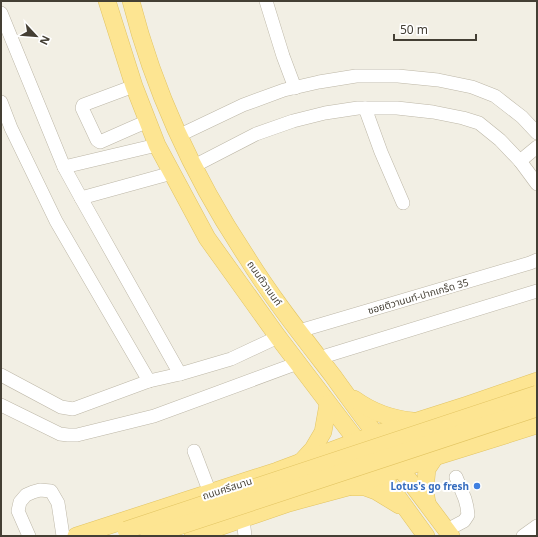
<svg xmlns="http://www.w3.org/2000/svg" width="538" height="537" viewBox="0 0 538 537" font-family="'Noto Sans','Noto Sans Thai',sans-serif">
<rect width="100%" height="100%" fill="#f2efe4"/>
<g fill="none" stroke-linecap="round" stroke-linejoin="round">
<defs>
<g id="minor">
<path d="M 266,1 L 283,56 L 295,88"/>
<path d="M 1,13 L 64,167 L 81,198 L 180,374"/>
<path d="M 134,86 L 83,105 L 82,108 L 97,140 L 100,142 L 134,127 L 148,121"/>
<path d="M 1,102 L 11,128 L 56,221 L 149,381"/>
<path d="M 365,108 L 381,152 L 403,203"/>
<path d="M 180,135 L 243,105 L 284,90 L 319,82 L 356,76 L 398,76 L 438,80 L 472,87 L 495,96 L 522,117 L 537,133"/>
<path d="M 520,161 L 537,147"/>
<path d="M 194,166 L 256,134 L 293,121 L 325,113 L 358,108 L 397,108 L 433,112 L 463,118 L 479,123 L 500,140 L 520,161 L 537,184"/>
<path d="M 64,167 L 157,145"/>
<path d="M 81,198 L 172,173"/>
<path d="M 299,331 L 530,263 L 537,260"/>
<path d="M 319,358 L 537,291"/>
<path d="M 1,375 L 61,407 L 73,409 L 149,381 L 180,374 L 231,359 L 278,337"/>
<path d="M 1,405 L 60,434 L 68,435 L 77,435 L 154,416 L 298,363"/>
<path d="M 194,451 L 210,493"/>
<path d="M 243,519 L 245,536"/>
<path d="M 447,530 L 464,521 L 468,515 L 467,507 L 465,499 L 456,477"/>
<path d="M 29,536 L 18,511 L 20,502 L 26,495 L 33,492 L 40,490 L 51,491 L 58,503 L 63,536"/>
<path d="M 523,536 L 537,526"/>
</g>
<g id="major">
<path d="M 107,1 L 134,86 L 157,145 L 207,238 L 278,337 L 357,441 L 426,536"/>
<path d="M 131,1 C 154,91 195,179 246,256 C 272,298 303,337 333,376 C 355,407 378,437 400,468 C 417,491 434,513 451,536"/>
<path d="M 354,399 C 372,412 391,419 413,421"/>
<path d="M 301,462 L 313,449 L 323,432 L 328,404"/>
<path d="M 352,487 L 365,487 L 376,491 L 399,505"/>
<path d="M 427,503 L 425,490 L 427,469 L 435,457"/>
<path d="M 76,536 L 277,471 L 376,434 L 467,405 L 537,381"/>
<path d="M 193,536 L 289,503 L 348,487 L 435,457 L 537,425"/>
</g>
</defs>
<!-- minor casing -->
<use href="#minor" stroke="#bdb7a7" stroke-width="14"/>
<!-- major casing -->
<use href="#major" stroke="#e2c462" stroke-width="18"/>
<!-- minor -->
<use href="#minor" stroke="#fff" stroke-width="13"/>
<!-- major -->
<use href="#major" stroke="#fde592" stroke-width="17"/>
<defs>
<g id="major-bridge">
<path d="M 126,530 L 537,394"/>
<path d="M 149,536 L 537,408"/>
</g>
</defs>
<!-- major-bridge casing -->
<use href="#major-bridge" stroke="#e2c462" stroke-width="18" stroke-linecap="butt"/>
<!-- major-bridge -->
<use href="#major-bridge" stroke="#fde592" stroke-width="17"/>
</g>
<!-- markers -->
<circle fill="#3f7fe0" stroke="#fff" stroke-width="1.5" cx="477" cy="486" r="4"/>
<g text-anchor="middle" dominant-baseline="central" stroke-width="4" stroke-linejoin="round" paint-order="stroke">
<!-- street labels -->
<g font-size="10" fill="#443f34" stroke="#fff">
<text transform="translate(265 283) rotate(55)">ถนนติวานนท์</text>
<text transform="translate(418 296) rotate(-16)">ซอยติวานนท์-ปากเกร็ด 35</text>
<text transform="translate(227 488) rotate(-18)">ถนนศรีสมาน</text>
</g>
<!-- shop labels -->
<g font-size="10" font-weight="bold" fill="#366cbe" stroke="#fff" text-anchor="end">
<text x="469" y="486">Lotus's go fresh</text>
</g>
</g>
<!-- border -->
<rect width="538" height="537" fill="none" stroke="#443f34" stroke-width="4"/>
<!-- north arrow -->
<g transform="translate(36 36) rotate(116)" stroke="#ffffff" stroke-width="3" paint-order="stroke">
<path d="M0-3L7 15L0 10L-7 15Z" fill="#443f34"/>
<text y="-6" font-size="11" font-weight="bold" text-anchor="middle" fill="#443f34">N</text>
</g>
<!-- scale -->
<path d="M394 34v6h82v-6" fill="none" stroke="#443f34" stroke-width="2"/>
<text x="400" y="34" font-size="12" fill="#443f34" stroke="#ffffff" stroke-width="3" paint-order="stroke">50 m</text>
</svg>
